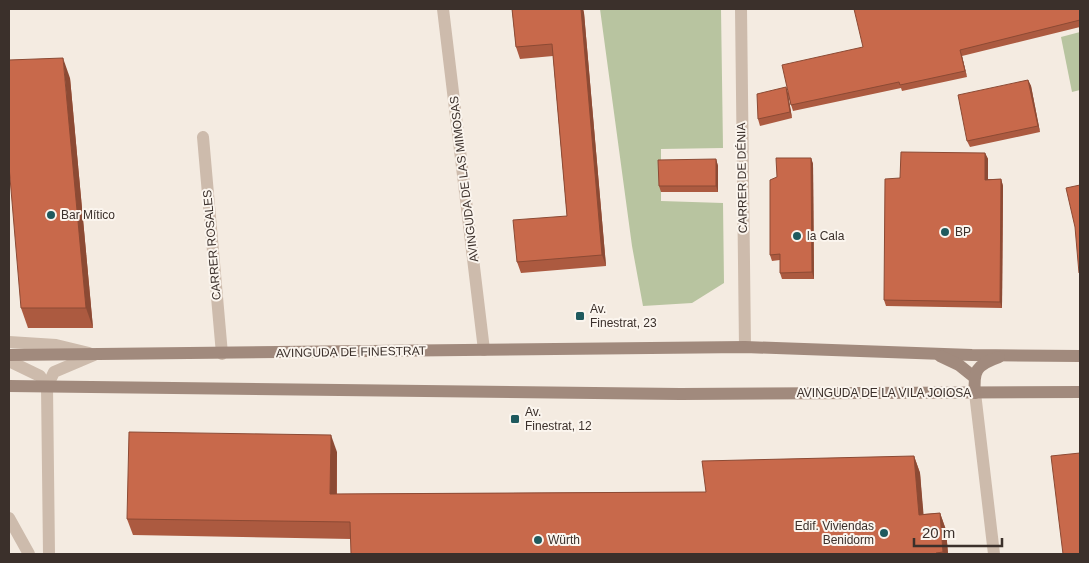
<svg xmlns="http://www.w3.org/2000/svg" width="1089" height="563" viewBox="0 0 1089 563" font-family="Helvetica,sans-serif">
<rect width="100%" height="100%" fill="#f4ebe1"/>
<!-- green -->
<g fill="#b8c4a0">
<path d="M 600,9 L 721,9 L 723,148 L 661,149 L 661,201 L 723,203 L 724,283 L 692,303 L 643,306 L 632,246 Z"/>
<path d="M 1080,32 L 1080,90 L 1072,92 L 1061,37 Z"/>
</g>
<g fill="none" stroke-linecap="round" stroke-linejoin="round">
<!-- minor -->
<g stroke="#cdbbac" stroke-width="12">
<path d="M 443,9 L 484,350"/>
<path d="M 741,9 L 745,347"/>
<path d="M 203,137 L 222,354"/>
<path d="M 9,342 L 56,345 L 89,353"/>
<path d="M 9,361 L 40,376 L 47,387"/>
<path d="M 975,393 L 994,554"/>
<path d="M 9,518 L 29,554"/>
<path d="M 49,554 L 47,387 L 54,372 L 94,355"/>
</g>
<!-- secondary -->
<g stroke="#a18a7d" stroke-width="12">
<path d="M 9,355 L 745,347 L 972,355 L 1080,356"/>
<path d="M 940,356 L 959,365 L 974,377"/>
<path d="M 9,386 L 680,394 L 1080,392"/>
<path d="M 975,393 C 973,371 976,365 999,357"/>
</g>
</g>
<!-- wall -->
<g fill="#ac5a40">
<path d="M 512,9 L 583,9 L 584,13 L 606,266 L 521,273 L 517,262 L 567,216 L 553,56 L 520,59 L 516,47 Z"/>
<path d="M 1080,9 L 1080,27 L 962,56 L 967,77 L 902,91 L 901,88 L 793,111 L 788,95 L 792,118 L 760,126 L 758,119 L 786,87 L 788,93 Z"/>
<path d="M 70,78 L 93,328 L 28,328 L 21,308 Z"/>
<path d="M 1028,80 L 1031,86 L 1040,132 L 970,147 L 967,141 Z"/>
<path d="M 985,153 L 988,159 L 988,179 L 1001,179 L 1003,186 L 1002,308 L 886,306 L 884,300 L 900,178 Z"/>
<path d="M 811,158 L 813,164 L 814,279 L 782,279 L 780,273 L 780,260 L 772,261 L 770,255 Z"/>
<path d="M 716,159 L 718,166 L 718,192 L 661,192 L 659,186 Z"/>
<path d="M 337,452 L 337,494 L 706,492 L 914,456 L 920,473 L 923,514 L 940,513 L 946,530 L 948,554 L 351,554 L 351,539 L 133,535 L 127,519 Z"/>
</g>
<!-- shaded-wall -->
<g fill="#8c4a34">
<path d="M 581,9 L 583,9 L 584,13 L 606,266 L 602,255 Z"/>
<path d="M 960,50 L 962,56 L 967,77 L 965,71 Z"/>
<path d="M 63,58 L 70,78 L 93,328 L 86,308 Z"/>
<path d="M 1028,80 L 1031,86 L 1040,132 L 1038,126 Z"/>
<path d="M 786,87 L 788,94 L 792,118 L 790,112 Z"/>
<path d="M 985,153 L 988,159 L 988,186 L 985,180 Z"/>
<path d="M 811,158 L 813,164 L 814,279 L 812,272 Z"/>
<path d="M 716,159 L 718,166 L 718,192 L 716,186 Z"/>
<path d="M 1001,179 L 1003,186 L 1002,308 L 1000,302 Z"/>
<path d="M 331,435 L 337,452 L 336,510 L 330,494 Z"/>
<path d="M 914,456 L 920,473 L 925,531 L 919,515 Z"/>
<path d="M 940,513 L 946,530 L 948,554 L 944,554 L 943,552 Z"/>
</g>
<!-- building -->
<g fill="#c8694b" stroke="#8c4a34">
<path d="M 512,9 L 581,9 L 602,255 L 517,262 L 513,220 L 567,216 L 552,44 L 516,47 Z"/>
<path d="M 854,9 L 1080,9 L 1080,20 L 960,50 L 965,71 L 900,85 L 899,82 L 791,105 L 782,65 L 863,47 Z"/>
<path d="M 63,58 L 86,308 L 21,308 L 9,166 L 9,60 Z"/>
<path d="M 1028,80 L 1038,126 L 967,141 L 958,95 Z"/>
<path d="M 786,87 L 790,112 L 758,119 L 757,94 Z"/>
<path d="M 901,152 L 985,153 L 985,180 L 1001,179 L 1000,302 L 884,300 L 885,179 L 900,178 Z"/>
<path d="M 776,158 L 811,158 L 812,272 L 780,273 L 780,254 L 770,255 L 770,180 L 777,177 Z"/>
<path d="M 716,159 L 716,186 L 659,186 L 658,160 Z"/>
<path d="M 1080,185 L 1080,273 L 1079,273 L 1075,227 L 1066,188 Z"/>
<path d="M 129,432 L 331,435 L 330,494 L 706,492 L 702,461 L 914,456 L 919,515 L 940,513 L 943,552 L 936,553 L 936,554 L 351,554 L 350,522 L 127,519 Z"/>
<path d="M 1080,453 L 1080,554 L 1063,554 L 1051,456 Z"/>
</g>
<!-- markers -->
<g fill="#1f5a5e" stroke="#fbf5ee" stroke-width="2">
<circle cx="51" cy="215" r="5"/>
<circle cx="945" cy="232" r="5"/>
<circle cx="797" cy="236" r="5"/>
<rect x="575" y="311" width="10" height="10" rx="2.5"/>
<rect x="510" y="414" width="10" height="10" rx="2.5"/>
<circle cx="884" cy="533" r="5"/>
<circle cx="538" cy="540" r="5"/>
</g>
<g text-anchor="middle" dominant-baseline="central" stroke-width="4" stroke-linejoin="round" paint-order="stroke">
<!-- street labels -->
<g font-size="12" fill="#3b302b" stroke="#fbf5ee">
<text transform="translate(742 178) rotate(-91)">CARRER DE DÉNIA</text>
<text transform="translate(464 179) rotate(-97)">AVINGUDA DE LAS MIMOSAS</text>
<text transform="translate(212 245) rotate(-95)">CARRER ROSALES</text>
<text transform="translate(351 352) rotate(-1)">AVINGUDA DE FINESTRAT</text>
<text x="884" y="393">AVINGUDA DE LA VILA JOIOSA</text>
</g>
<!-- poi labels -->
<g font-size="12" fill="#3b302b" stroke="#fbf5ee" text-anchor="start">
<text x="61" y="215">Bar Mítico</text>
<text x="955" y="232">BP</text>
<text x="807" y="236">la Cala</text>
<text x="590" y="309">Av.<tspan x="590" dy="14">Finestrat, 23</tspan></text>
<text x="525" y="412">Av.<tspan x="525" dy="14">Finestrat, 12</tspan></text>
<text x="874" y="526" text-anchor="end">Edif. Viviendas<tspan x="874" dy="14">Benidorm</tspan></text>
<text x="548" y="540">Würth</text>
</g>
</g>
<!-- border -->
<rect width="1089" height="563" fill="none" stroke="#3b302b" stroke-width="20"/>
<!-- scale -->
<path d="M914 538v8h88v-8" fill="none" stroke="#3b302b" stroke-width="2.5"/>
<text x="922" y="538" font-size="15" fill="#3b302b" stroke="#fbf5ee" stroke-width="4" paint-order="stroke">20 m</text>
</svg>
